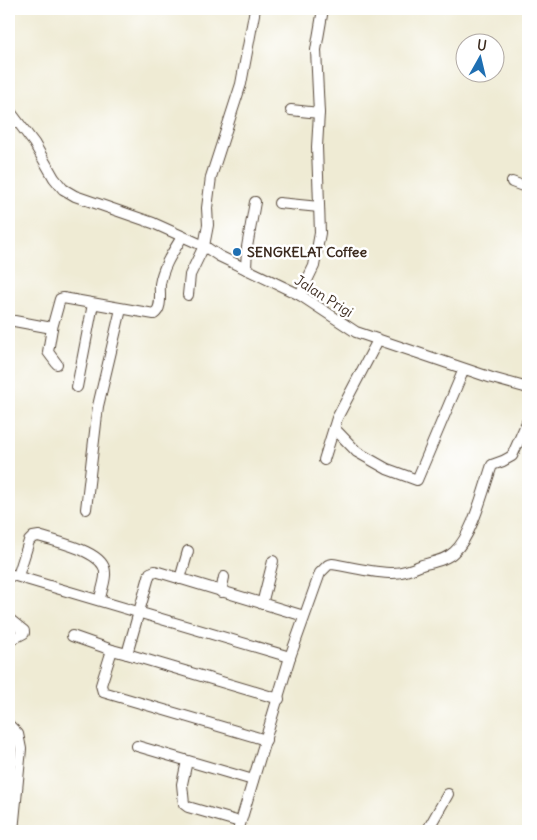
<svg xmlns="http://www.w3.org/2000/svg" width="537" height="840" viewBox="0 0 537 840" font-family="Delius,sans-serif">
<rect width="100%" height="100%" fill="#fff"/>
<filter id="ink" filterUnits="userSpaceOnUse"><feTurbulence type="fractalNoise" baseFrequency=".02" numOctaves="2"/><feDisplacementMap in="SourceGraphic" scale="10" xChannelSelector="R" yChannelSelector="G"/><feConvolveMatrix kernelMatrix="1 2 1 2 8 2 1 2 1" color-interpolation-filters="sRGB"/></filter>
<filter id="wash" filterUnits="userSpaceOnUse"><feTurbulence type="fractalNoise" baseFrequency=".0096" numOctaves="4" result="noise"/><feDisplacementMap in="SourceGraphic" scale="20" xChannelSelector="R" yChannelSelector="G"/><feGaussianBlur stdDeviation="1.12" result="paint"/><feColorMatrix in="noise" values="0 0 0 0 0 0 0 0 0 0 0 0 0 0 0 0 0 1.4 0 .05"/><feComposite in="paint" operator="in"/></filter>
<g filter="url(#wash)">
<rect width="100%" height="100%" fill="#efebd4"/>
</g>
<g filter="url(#ink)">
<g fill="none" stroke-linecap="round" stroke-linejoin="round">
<defs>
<g id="minor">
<path d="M 9,110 L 34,143 L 54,178 L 63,189 L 75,196 L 153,223 L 204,246 L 219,256 L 300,295 L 356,332 L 492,378 L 528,388"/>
<path d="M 291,110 L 319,113"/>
<path d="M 512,182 L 528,188"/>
<path d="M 279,203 L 319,207"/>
<path d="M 246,269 L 247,247 L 255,202"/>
<path d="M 188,295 L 190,275 L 204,246 L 208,225 L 207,208 L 211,177 L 241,84 L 255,9"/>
<path d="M 300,295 L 314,266 L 320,233 L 317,147 L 319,113 L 316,50 L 323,9"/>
<path d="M 9,320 L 52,328 L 60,299 L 63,298 L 154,314 C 163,308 159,293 160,284 C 163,266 173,252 182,237"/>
<path d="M 52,328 L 48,352 L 57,364"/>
<path d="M 77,387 L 93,304"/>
<path d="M 334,428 L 357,452 L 387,469 L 417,480 L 464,369"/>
<path d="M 324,460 L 337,418 L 378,340"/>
<path d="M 86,509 L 98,406 L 121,309"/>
<path d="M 9,574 L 290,657"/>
<path d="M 18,576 L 29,541 L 33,537 L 39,536 C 56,542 104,551 105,572 C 106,580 101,591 100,599"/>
<path d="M 180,579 L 188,551"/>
<path d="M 221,592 L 224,577"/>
<path d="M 262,604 L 273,561"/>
<path d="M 9,619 L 24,631 L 24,633 L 9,641"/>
<path d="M 72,636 L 112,650"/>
<path d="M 127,654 L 112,650 L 101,685 L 103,692 L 266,740"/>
<path d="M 279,699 L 127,654 L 150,573 L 155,571 L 304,616"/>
<path d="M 9,725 L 18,734 L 21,749 L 13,831"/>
<path d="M 137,746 L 253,780"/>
<path d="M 187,761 L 182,784 L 184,804 L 188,807 L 240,822"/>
<path d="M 238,831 L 290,657 L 320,573 L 328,565 L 332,564 C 352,567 373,573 393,573 C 403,573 413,569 422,565 C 433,562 446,560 454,552 C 472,537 484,488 492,465 L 503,461 L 512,456 L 528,420"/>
<path d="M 427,831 L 448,794"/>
</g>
</defs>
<!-- minor casing -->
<use href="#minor" stroke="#564739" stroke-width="12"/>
<!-- minor -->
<use href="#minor" stroke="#fff" stroke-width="10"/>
</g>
</g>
<!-- markers -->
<circle fill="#1f6fb2" stroke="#fff" stroke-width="2" cx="237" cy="252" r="5"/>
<g text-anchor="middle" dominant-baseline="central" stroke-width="5" stroke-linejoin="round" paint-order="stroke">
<!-- poi labels -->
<g font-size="14" font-weight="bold" fill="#3b2a1e" stroke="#fff" text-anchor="start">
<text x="247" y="252">SENGKELAT Coffee</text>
</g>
<!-- street labels -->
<g font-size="14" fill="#3b2a1e" stroke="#fff">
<text transform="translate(324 296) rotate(32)">Jalan Prigi</text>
</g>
</g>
<!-- margin -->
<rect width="537" height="840" fill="none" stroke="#fff" stroke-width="30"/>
<!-- north arrow -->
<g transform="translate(480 58) rotate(8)"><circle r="24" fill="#ffffff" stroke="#b1aaa5"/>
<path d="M0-4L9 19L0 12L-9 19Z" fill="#1f6fb2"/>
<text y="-8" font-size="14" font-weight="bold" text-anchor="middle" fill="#3b2a1e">U</text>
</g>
</svg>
